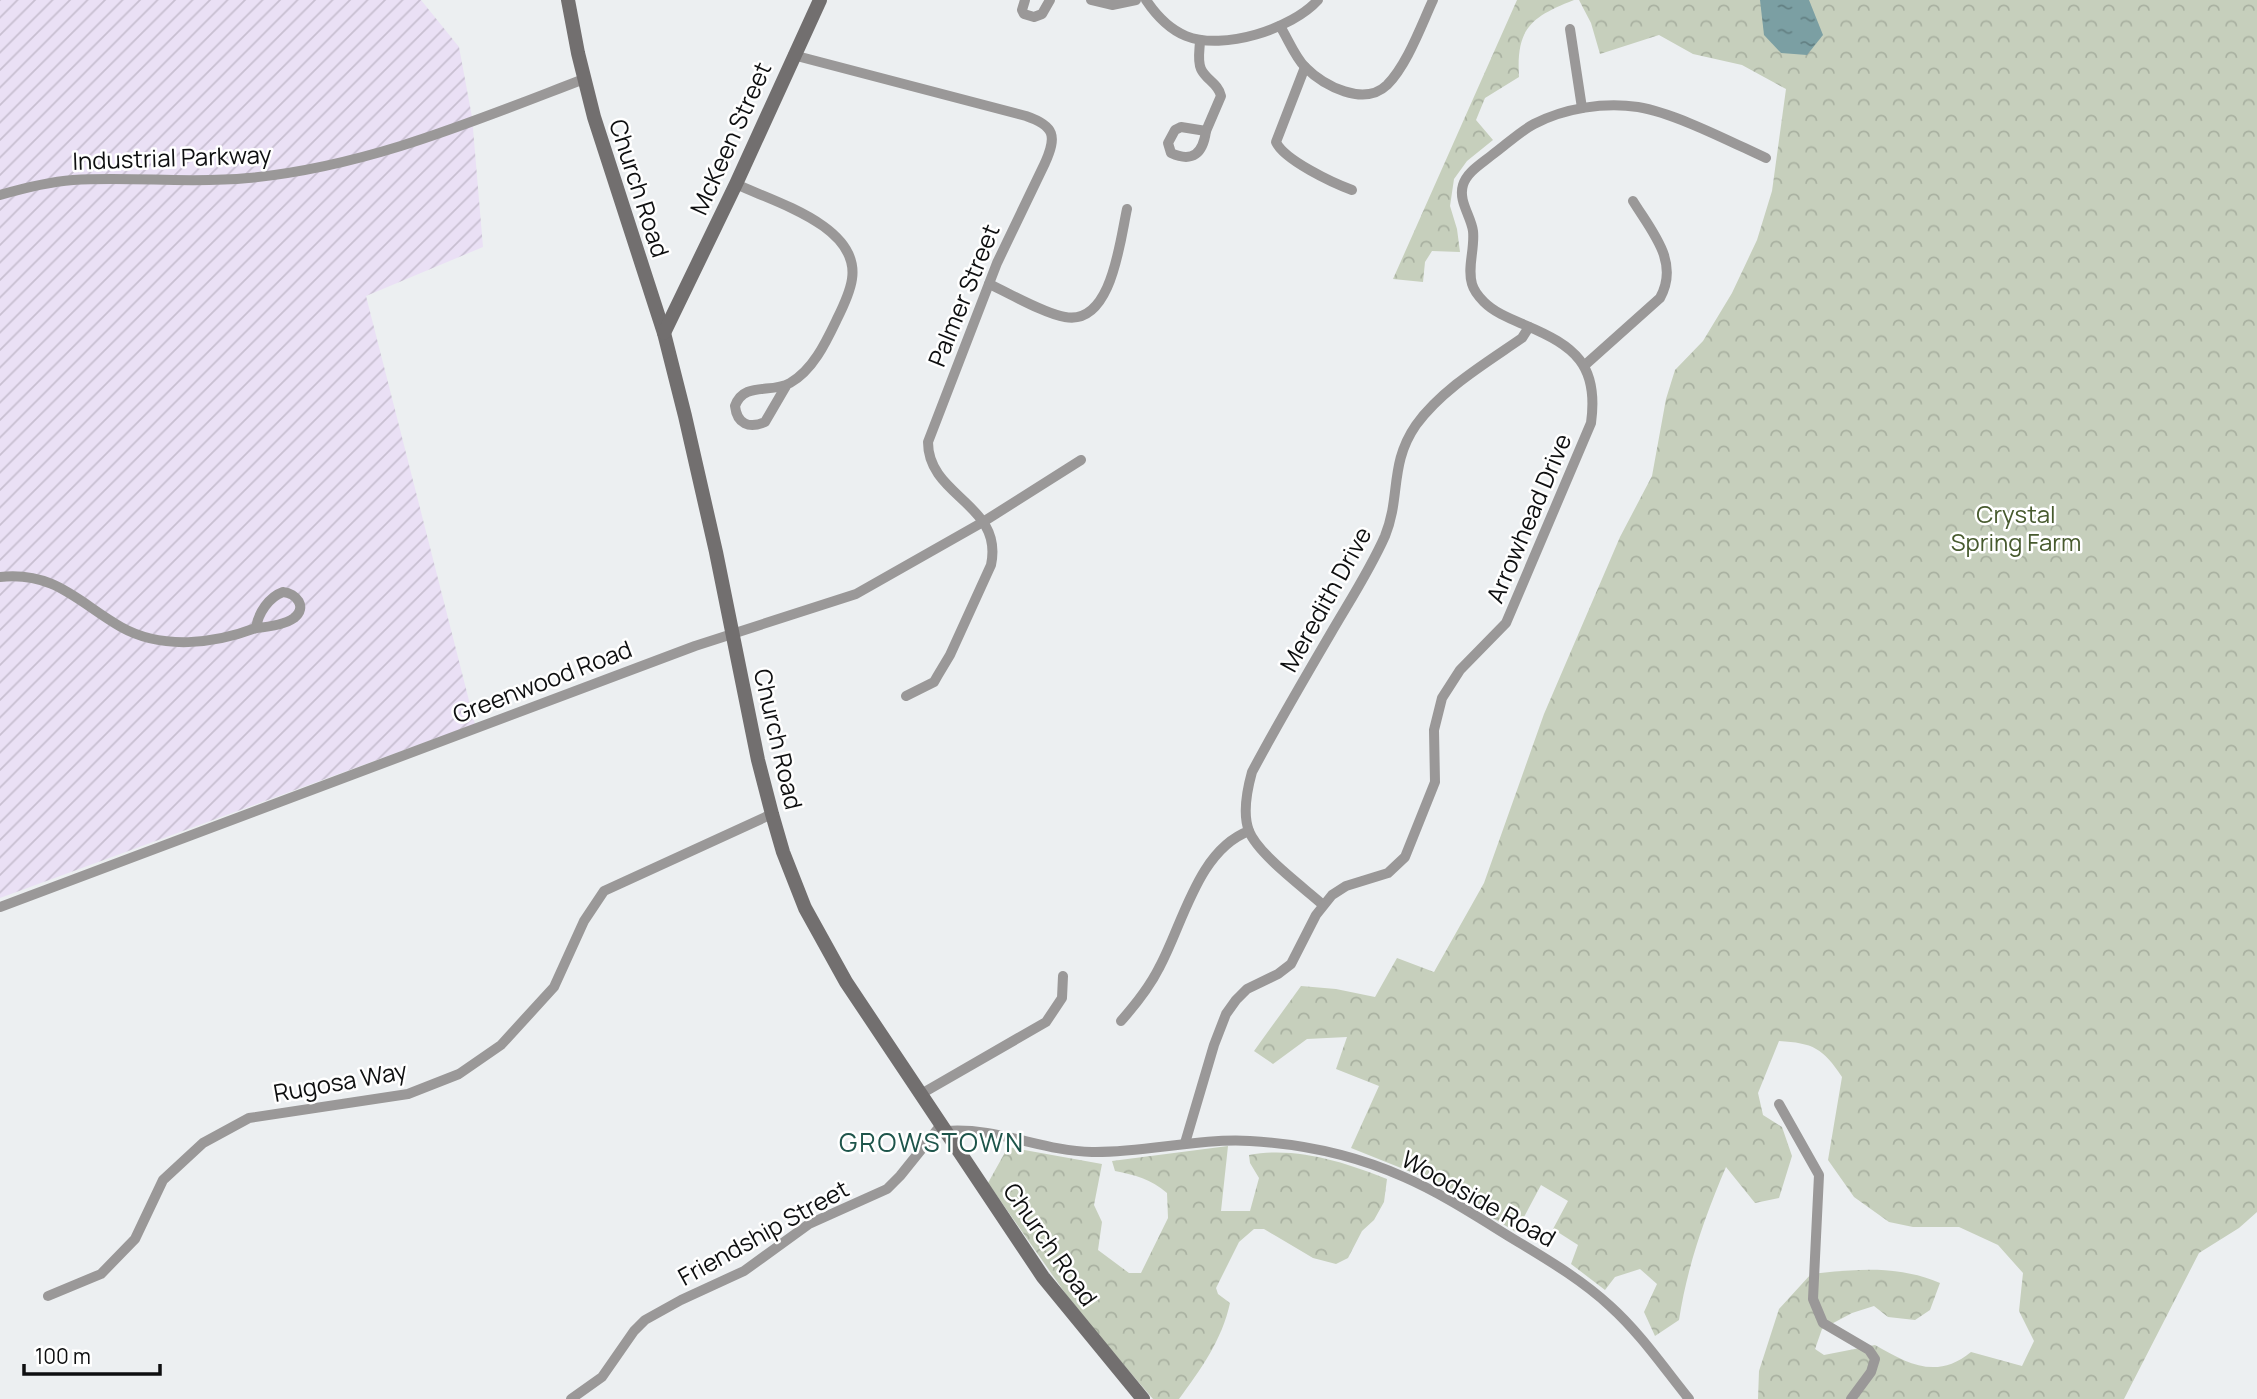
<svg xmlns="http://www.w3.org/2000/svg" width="2257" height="1399" viewBox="0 0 2257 1399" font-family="Manrope,sans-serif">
<defs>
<pattern id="industrial-furrows" width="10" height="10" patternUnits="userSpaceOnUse" patternTransform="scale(1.75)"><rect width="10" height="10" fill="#eae0f5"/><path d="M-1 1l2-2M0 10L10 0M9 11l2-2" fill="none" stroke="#c8bfd1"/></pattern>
<pattern id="forest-crowns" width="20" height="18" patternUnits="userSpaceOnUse" patternTransform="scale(1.75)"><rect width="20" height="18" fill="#c6cfbc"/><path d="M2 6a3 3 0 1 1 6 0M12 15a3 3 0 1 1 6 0" fill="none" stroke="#a9b1a1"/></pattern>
<pattern id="water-ripples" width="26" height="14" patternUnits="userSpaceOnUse" patternTransform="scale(1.75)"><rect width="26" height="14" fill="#7b9fa3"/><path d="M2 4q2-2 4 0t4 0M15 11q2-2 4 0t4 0" fill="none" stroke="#638083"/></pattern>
</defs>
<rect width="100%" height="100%" fill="#eceff1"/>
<!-- industrial -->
<path fill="url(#industrial-furrows)" d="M 0,0 L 421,0 L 459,47 L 472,117 L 483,247 L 366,296 L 475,724 L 0,898 Z"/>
<!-- forest -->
<g fill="url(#forest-crowns)">
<path d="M 1517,0 L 1574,0 C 1531,17 1516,28 1519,77 L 1485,98 L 1476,120 L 1493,140 L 1467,161 L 1454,179 L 1450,206 L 1457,229 L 1460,252 L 1432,251 L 1425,262 L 1423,282 L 1393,279 Z"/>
<path d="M 1579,0 L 2257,0 L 2257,1212 L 2239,1228 L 2199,1253 L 2124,1399 L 1758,1399 L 1759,1371 L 1779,1309 L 1811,1274 C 1856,1269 1898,1265 1940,1283 L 1930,1310 L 1915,1320 L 1888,1317 L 1874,1306 L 1852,1313 L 1822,1329 L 1815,1349 L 1824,1355 L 1875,1345 C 1908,1364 1937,1380 1971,1352 L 2022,1366 L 2034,1341 L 2019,1311 L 2023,1273 L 1998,1245 L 1959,1227 L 1913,1227 L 1889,1222 L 1854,1197 L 1828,1160 L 1842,1077 C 1823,1048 1813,1043 1779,1041 L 1758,1093 L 1763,1115 L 1782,1127 L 1792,1156 L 1779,1198 L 1755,1203 L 1726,1167 C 1705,1216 1687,1267 1679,1320 L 1655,1336 L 1644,1312 L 1657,1284 L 1640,1269 L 1615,1277 L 1605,1290 L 1571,1264 L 1578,1245 L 1553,1229 L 1568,1201 L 1541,1185 L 1516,1232 L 1426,1178 L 1351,1148 L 1379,1086 L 1336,1069 L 1347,1037 L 1307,1039 L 1273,1064 L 1254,1051 L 1301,986 L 1336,989 L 1375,997 L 1397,958 L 1434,972 L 1484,883 L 1544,714 L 1620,537 L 1652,476 L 1666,399 L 1675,370 L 1703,341 L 1732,293 L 1757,240 L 1772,191 L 1786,89 L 1742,65 L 1693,54 L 1659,35 L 1600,54 L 1591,23 Z"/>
<path d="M 1228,1146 L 1221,1211 L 1250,1211 L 1259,1178 L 1250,1163 L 1249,1155 C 1295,1146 1345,1162 1387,1179 L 1384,1202 L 1374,1220 L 1362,1231 L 1348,1258 L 1336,1264 L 1313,1258 L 1264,1229 L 1254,1229 L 1239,1242 L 1216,1288 L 1218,1294 L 1230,1303 C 1222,1340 1201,1369 1179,1399 L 1153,1399 L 1077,1310 L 988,1183 L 1008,1147 L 1102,1164 L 1094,1205 L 1102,1222 L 1098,1250 L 1129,1273 L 1141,1273 L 1168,1218 L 1167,1193 C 1151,1179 1135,1175 1115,1171 L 1112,1161 Z"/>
</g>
<!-- water -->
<path fill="url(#water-ripples)" d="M 1760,0 L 1809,0 L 1823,35 L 1807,55 L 1781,53 L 1764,35 Z"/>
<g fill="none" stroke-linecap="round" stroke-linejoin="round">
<!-- street -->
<g stroke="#9a9898" stroke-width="10">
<path d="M 1025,0 L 1022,10 L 1024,14 L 1034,17 L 1042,14 L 1050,0"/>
<path d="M 1091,0 L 1112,5 L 1136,0"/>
<path d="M 1146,0 C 1156,15 1169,29 1186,36 C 1223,51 1292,29 1318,0"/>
<path d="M 1280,26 C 1288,39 1295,57 1305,67 C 1324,86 1364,107 1387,85 C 1407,65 1421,26 1433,0"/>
<path d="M 1570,29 L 1582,108"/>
<path d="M 1200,40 C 1200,49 1197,60 1201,69 C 1206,80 1218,83 1221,96 L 1206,131"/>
<path d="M 793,55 L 1026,116 C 1055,126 1057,136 1045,163 L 997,263 L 928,442 C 928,497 1004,504 991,565 L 950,655 L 938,675 L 934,682 L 906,696"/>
<path d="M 1305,67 L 1276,142 C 1284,160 1333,183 1352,190"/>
<path d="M 1181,127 L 1206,131 C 1203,153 1193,163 1171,153 L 1168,143 L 1175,130 Z"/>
<path d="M 736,184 C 774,202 860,226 852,279 C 850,293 843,307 837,319 C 826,342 813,370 790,383 C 771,394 744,381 735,406 C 737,424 749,429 765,422 L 786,386"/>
<path d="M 0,195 C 24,188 48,182 73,180 C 131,176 190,184 248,178 C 366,167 474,121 584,79"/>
<path d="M 989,284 C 1009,293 1045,314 1065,317 C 1112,326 1120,240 1127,209"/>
<path d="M 1585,365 L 1660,298 C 1680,262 1652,232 1633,201"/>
<path d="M 0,577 C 55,571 79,603 121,627 C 162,650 214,644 256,628"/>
<path d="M 283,592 C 296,593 308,607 294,618 C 284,625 268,627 256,628 C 258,613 269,597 283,592 Z"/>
<path d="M 1322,904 C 1303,887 1258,854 1249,831 C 1242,813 1247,790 1252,772 C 1277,725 1304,679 1331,633 C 1349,602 1370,570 1385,536 C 1401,497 1389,464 1416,425 C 1442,389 1486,363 1522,338 L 1529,327"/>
<path d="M 0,907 L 695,646 L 856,594 L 983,522 L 1081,460"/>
<path d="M 1121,1021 C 1136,1004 1149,988 1159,968 C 1183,924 1198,850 1249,831"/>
<path d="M 921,1094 L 1046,1022 L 1062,998 L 1063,976"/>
<path d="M 1779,1104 L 1819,1175 L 1813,1299 L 1823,1323 L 1869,1350 L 1875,1359 L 1871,1372 L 1851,1399"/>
<path d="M 946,1131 C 997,1127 1042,1151 1092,1152 C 1145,1153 1197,1138 1250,1141 C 1302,1144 1357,1156 1404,1177 C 1443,1194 1479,1218 1515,1240 C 1548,1260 1582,1280 1610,1306 C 1640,1333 1664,1368 1689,1399"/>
<path d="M 1185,1143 L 1214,1045 L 1226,1014 L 1236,1000 L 1247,989 L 1278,974 L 1291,964 L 1316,915 L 1332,895 L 1346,886 L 1388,873 L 1405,857 L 1435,782 L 1434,730 L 1442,698 L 1460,670 L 1506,623 L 1591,423 C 1599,365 1575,346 1525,325 C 1511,319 1495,313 1484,302 C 1479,297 1474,291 1472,284 C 1467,267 1475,249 1473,231 C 1471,216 1458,201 1463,185 C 1467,172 1481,164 1492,155 C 1506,145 1519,132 1534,124 C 1565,108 1604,102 1638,107 C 1675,113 1731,142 1766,158"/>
<path d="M 48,1296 L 101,1274 L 135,1239 L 163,1180 L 203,1143 L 249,1118 L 408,1094 L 459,1074 L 501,1045 L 554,987 L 584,921 L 604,891 L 772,814"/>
<path d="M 571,1399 L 602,1377 L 634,1331 L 645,1320 L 681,1300 L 744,1271 L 809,1224 L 887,1189 L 900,1176 L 941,1125"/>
</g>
<!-- secondary -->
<g stroke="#726f6f" stroke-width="14">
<path d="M 568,0 L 578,53 L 594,117 L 664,333 L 685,416 L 716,552 L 758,760 L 772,814 L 783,852 L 805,908 L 846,982 L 1043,1277 L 1143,1399"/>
<path d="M 664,333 L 736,184 L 820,0"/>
</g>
</g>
<g text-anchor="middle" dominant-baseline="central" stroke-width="5" stroke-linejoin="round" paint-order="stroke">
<!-- street labels -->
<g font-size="24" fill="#0e0f10" stroke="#fff">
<text transform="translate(730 138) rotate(-66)">McKeen Street</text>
<text transform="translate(172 157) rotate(-2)">Industrial Parkway</text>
<text transform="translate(640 188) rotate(72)">Church Road</text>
<text transform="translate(963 295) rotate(-68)">Palmer Street</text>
<text transform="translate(1528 518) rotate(-67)">Arrowhead Drive</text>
<text transform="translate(1325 599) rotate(-61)">Meredith Drive</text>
<text transform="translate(542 681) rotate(-21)">Greenwood Road</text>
<text transform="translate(779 739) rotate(77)">Church Road</text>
<text transform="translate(340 1081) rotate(-10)">Rugosa Way</text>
<text transform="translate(1479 1198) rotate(29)">Woodside Road</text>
<text transform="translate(763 1232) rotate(-29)">Friendship Street</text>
<text transform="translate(1051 1244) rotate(55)">Church Road</text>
</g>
<!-- park labels -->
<g font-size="24" fill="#475a2e" stroke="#fff">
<text x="2016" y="513">Crystal<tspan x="2016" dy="28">Spring Farm</tspan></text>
</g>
<!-- neighbourhood labels -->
<g font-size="26" letter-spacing="2" fill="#1e554b" stroke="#fff">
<text x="932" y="1142">GROWSTOWN</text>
</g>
</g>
<!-- scale -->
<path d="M24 1364v10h136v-10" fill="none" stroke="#0e0f10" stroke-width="3.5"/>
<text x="35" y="1364" font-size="21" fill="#0e0f10" stroke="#ffffff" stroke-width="5" paint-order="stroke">100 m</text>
</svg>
